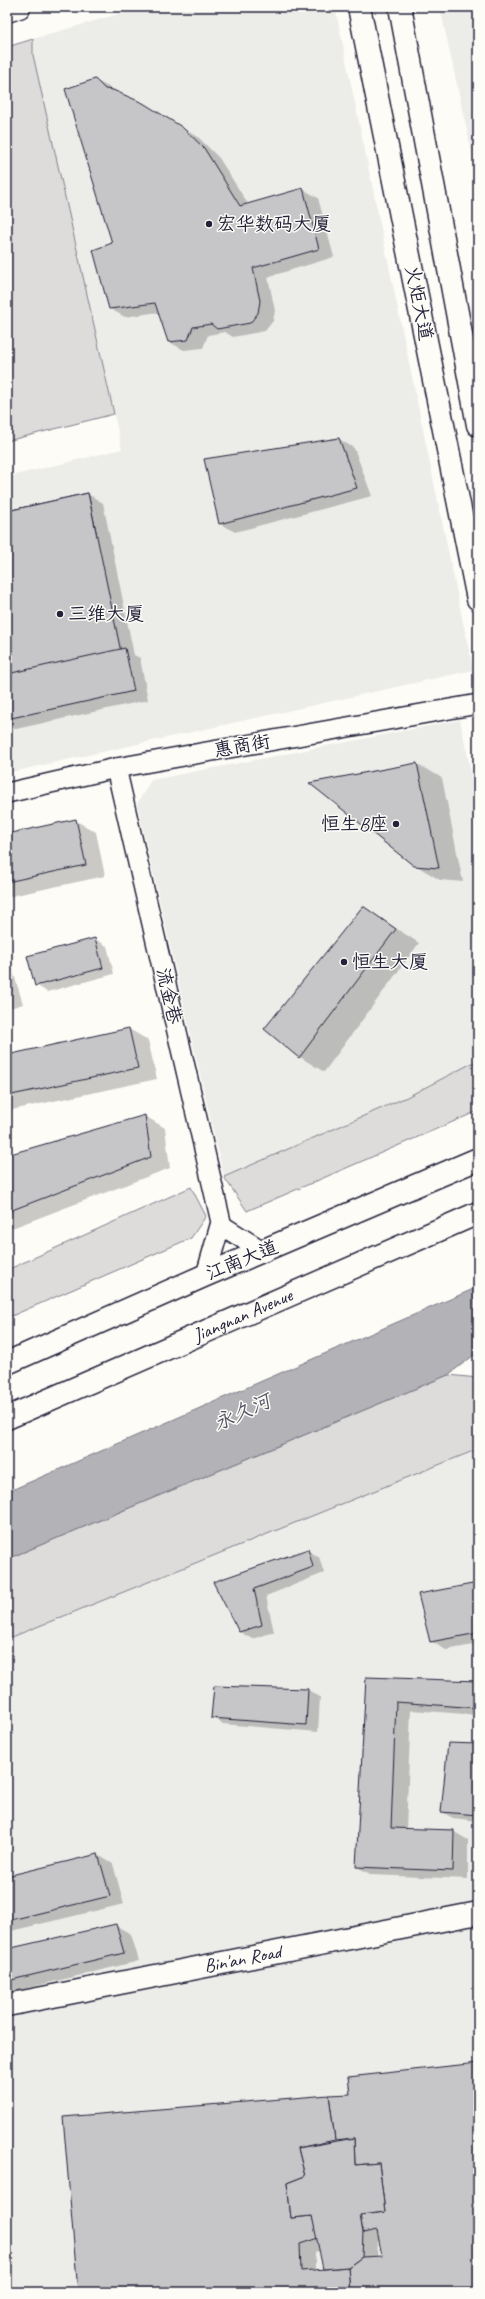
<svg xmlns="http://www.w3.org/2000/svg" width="485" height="2299" viewBox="0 0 485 2299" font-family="Caveat,'LXGW WenKai TC',sans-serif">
<rect width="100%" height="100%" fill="#fdfcf7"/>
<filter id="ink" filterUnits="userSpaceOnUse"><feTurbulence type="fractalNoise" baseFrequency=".025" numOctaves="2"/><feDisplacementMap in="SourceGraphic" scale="8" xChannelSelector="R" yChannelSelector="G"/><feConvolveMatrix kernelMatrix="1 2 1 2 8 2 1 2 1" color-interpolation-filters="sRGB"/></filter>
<g filter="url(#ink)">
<!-- built -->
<g fill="#ecece9">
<path d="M 142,7 L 335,7 L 473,670 L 7,773 L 7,477 L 122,449 L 33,55 L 33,39 Z"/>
<path d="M 440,7 L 478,7 L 478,181 Z"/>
<path d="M 460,720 L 478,805 L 478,1060 L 407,1097 L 224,1177 L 137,804 L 151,780 Z"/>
<path d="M 478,1449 L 478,2292 L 7,2292 L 7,1639 Z"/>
</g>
<!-- green -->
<g fill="#dddcdb" stroke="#807f8b">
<path d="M 33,39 L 33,55 L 114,414 L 7,441 L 7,47 Z"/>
<path d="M 478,1060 L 478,1111 L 247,1211 L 224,1177 L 407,1097 Z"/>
<path d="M 191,1187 L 206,1216 L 191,1238 L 7,1318 L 7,1270 Z"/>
<path d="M 448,1375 L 478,1378 L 478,1449 L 7,1639 L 7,1559 Z"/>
</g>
<!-- water -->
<path fill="#b2b2b7" stroke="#787885" d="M 478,1287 L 478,1352 L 448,1375 L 7,1559 L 7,1492 Z"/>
<!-- shadow -->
<g fill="#0003" fill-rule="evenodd">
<path d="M 95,80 L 158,113 L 198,137 L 219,158 L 248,204 L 303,189 L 318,198 L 334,257 L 268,277 L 275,311 L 273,321 L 265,331 L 233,337 L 225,332 L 208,335 L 203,348 L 184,350 L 169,342 L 159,312 L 125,317 L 110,309 L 113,243 Z"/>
<path d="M 339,439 L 354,448 L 372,496 L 235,532 L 220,524 Z"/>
<path d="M 88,494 L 103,503 L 134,655 L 140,658 L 148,700 L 16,729 L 11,727 L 7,725 L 7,512 Z"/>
<path d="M 417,764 L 442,778 L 463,882 L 440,880 L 415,865 Z"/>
<path d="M 76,821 L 96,832 L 105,876 L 7,897 L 7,835 Z"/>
<path d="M 363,907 L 419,943 L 324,1072 L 300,1057 L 265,1029 Z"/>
<path d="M 95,939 L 107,946 L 114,974 L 47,992 L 36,985 Z"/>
<path d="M 7,965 L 12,968 L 23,1004 L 7,1009 Z"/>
<path d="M 129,1029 L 148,1040 L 157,1079 L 7,1111 L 7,1056 Z"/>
<path d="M 145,1116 L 165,1128 L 170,1168 L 7,1230 L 7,1156 Z"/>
<path d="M 307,1550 L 319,1557 L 324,1573 L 266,1596 L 274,1632 L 252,1639 L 240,1632 L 215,1583 Z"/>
<path d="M 478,1584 L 478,1644 L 446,1650 L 430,1641 Z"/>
<path d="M 367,1678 L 478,1682 L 478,1715 L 411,1710 L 406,1830 L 453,1831 L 468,1840 L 468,1879 L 372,1875 L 357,1867 Z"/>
<path d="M 308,1690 L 320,1697 L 318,1732 L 223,1724 L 212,1717 Z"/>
<path d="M 478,1745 L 478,1821 L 453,1818 L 442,1812 Z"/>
<path d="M 98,1855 L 113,1864 L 124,1904 L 7,1932 L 7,1877 Z"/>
<path d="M 115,1925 L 131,1934 L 139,1961 L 7,1993 L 7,1950 Z"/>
<path d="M 478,2064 L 478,2292 L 79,2292 L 351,2095 ZM 351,2137 L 311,2147 L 311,2145 L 335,2139 ZM 380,2241 L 383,2256 L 377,2257 L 378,2242 ZM 321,2250 L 324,2270 L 315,2271 L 315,2253 Z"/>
</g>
<!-- building -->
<g fill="#c6c6c8" stroke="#22223b">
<path d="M 95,79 L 105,89 L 113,90 L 143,103 L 182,127 L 204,148 L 240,206 L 303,188 L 319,249 L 253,268 L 260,301 L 258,313 L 250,323 L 217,329 L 211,324 L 193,327 L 188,340 L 168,342 L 155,303 L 109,309 L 93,250 L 112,243 L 65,89 Z"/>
<path d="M 339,438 L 357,488 L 219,524 L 204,459 Z"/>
<path d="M 88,493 L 97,536 L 7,556 L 7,511 Z"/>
<path d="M 88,493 L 129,691 L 7,717 L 7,511 Z"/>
<path d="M 125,648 L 134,691 L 7,719 L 7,674 Z"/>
<path d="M 417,763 L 439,868 L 414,866 L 309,783 Z"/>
<path d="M 76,819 L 86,865 L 7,882 L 7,834 Z"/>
<path d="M 363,906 L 396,929 L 299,1058 L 264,1029 Z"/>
<path d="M 95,938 L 103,968 L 35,986 L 27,956 Z"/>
<path d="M 129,1028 L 138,1068 L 7,1096 L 7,1055 Z"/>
<path d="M 145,1115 L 151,1157 L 7,1212 L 7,1155 Z"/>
<path d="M 308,1549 L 313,1567 L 254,1589 L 262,1625 L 239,1632 L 213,1582 Z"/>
<path d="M 478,1583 L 478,1633 L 430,1642 L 418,1594 Z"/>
<path d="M 366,1677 L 478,1681 L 478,1708 L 396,1702 L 391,1828 L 454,1830 L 453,1871 L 356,1867 Z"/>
<path d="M 214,1686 L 308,1689 L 306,1725 L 211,1718 Z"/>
<path d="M 448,1743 L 478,1744 L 478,1815 L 441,1812 Z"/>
<path d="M 98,1854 L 110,1896 L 7,1921 L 7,1876 Z"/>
<path d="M 116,1924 L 124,1953 L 7,1981 L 7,1949 Z"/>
<path d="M 478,2063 L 478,2292 L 367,2292 L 366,2290 L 350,2292 L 348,2267 L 362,2257 L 382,2256 L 377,2230 L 363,2233 L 360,2215 L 385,2212 L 379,2163 L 355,2165 L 354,2138 L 335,2140 L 329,2095 L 350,2094 L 348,2077 Z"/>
<path d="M 329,2095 L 335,2140 L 298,2148 L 305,2176 L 287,2183 L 291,2218 L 312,2216 L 318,2238 L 300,2244 L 301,2271 L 348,2267 L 350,2292 L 78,2292 L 63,2117 Z"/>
<path d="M 354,2138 L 355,2165 L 379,2163 L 385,2212 L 360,2215 L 363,2233 L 362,2257 L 348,2267 L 323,2269 L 312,2216 L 291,2218 L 287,2183 L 305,2176 L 298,2148 Z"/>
</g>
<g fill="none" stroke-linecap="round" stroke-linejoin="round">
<defs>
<g id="street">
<path d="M 116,768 L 221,1222 L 206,1275"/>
<path d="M 7,793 L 116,768 L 478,704"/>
<path d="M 221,1225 L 264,1252"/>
</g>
<g id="secondary">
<path d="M 7,11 L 19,7"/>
<path id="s1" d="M 7,2005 L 478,1913"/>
</g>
<g id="primary">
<path d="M 359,7 L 478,599"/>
<path d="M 400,7 L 478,425"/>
<path d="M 7,1363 L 206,1275 L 478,1159"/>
<path id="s2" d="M 7,1418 L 478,1213"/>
</g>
</defs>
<!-- street casing -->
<use href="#street" stroke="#22223b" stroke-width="22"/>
<!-- secondary casing -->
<use href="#secondary" stroke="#22223b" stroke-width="25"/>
<!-- primary casing -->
<use href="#primary" stroke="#22223b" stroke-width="25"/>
<!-- street -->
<use href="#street" stroke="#fdfcf7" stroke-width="19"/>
<!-- secondary -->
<use href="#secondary" stroke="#fdfcf7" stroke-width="22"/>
<!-- primary -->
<use href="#primary" stroke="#fdfcf7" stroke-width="22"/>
</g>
</g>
<!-- markers -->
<g fill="#22223b" stroke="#fdfcf7" stroke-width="1.5">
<circle cx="209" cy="224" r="4"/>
<circle cx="60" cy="614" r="4"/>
<circle cx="396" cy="824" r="4"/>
<circle cx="344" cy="962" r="4"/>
</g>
<g text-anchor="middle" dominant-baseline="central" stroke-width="3" stroke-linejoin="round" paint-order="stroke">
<!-- poi labels -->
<g font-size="19" fill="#22223b" stroke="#fdfcf7" text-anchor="start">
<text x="217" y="224">宏华数码大厦</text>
<text x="68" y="614">三维大厦</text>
<text x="388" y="824" text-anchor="end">恒生B座</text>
<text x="352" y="962">恒生大厦</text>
</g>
<!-- street labels -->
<g font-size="19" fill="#22223b" stroke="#fdfcf7">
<text transform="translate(419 303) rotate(79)">火炬大道</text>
<text transform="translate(242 746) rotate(-10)">惠商街</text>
<text transform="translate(169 996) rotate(77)">流金巷</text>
<text transform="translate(242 1260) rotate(-22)">江南大道</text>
<text stroke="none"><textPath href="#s2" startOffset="257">Jiangnan Avenue</textPath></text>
<text stroke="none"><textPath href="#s1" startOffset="240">Bin'an Road</textPath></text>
</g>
<!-- water labels -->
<g font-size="20" font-style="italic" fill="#545466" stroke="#fdfcf7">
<text transform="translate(242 1412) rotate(-24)">永久河</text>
</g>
</g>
<!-- margin -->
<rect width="485" height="2299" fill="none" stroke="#fdfcf7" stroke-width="24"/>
<rect x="12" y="12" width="461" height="2275" fill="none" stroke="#22223b" stroke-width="1.5" filter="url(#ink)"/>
</svg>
